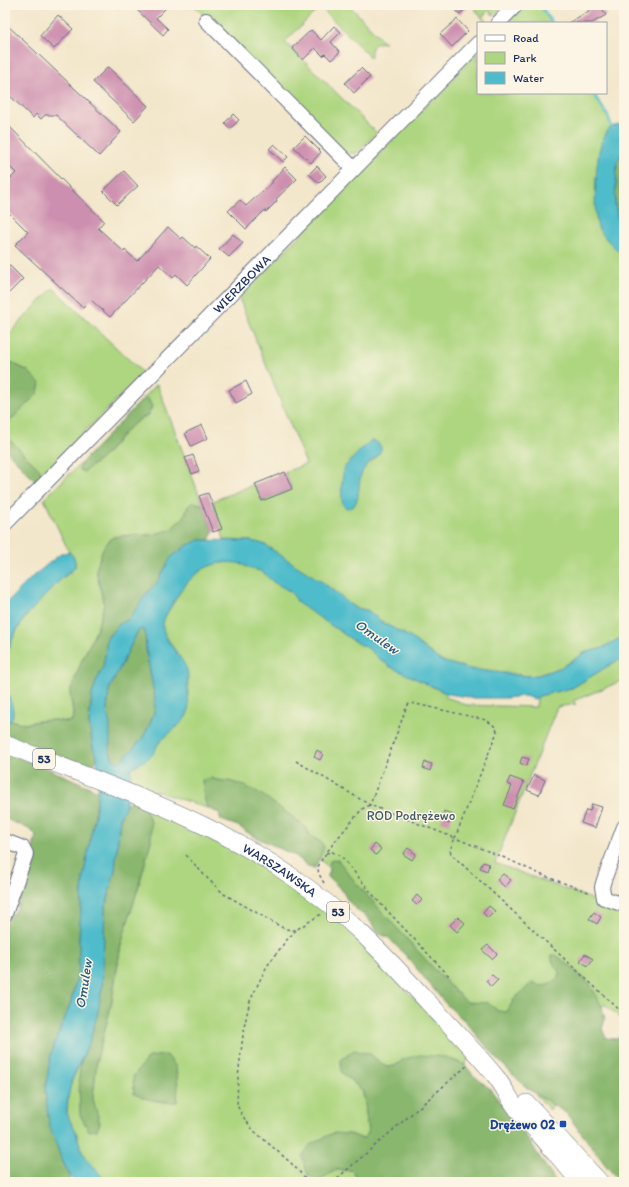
<svg xmlns="http://www.w3.org/2000/svg" width="629" height="1187" viewBox="0 0 629 1187" font-family="Itim,sans-serif">
<rect width="100%" height="100%" fill="#fcf5e5"/>
<filter id="ink" filterUnits="userSpaceOnUse"><feTurbulence type="fractalNoise" baseFrequency=".025" numOctaves="2"/><feDisplacementMap in="SourceGraphic" scale="8" xChannelSelector="R" yChannelSelector="G"/><feConvolveMatrix kernelMatrix="1 2 1 2 8 2 1 2 1" color-interpolation-filters="sRGB"/></filter>
<filter id="wash" filterUnits="userSpaceOnUse"><feTurbulence type="fractalNoise" baseFrequency=".012" numOctaves="4" result="noise"/><feDisplacementMap in="SourceGraphic" scale="16" xChannelSelector="R" yChannelSelector="G"/><feGaussianBlur stdDeviation="0.9" result="paint"/><feColorMatrix in="noise" values="0 0 0 0 0 0 0 0 0 0 0 0 0 0 0 0 0 1.4 0 .05"/><feComposite in="paint" operator="in"/></filter>
<g filter="url(#wash)">
<rect width="100%" height="100%" fill="#f3e7cb"/>
<!-- green -->
<g fill="#aed680" stroke="#64826f">
<path d="M 193,5 L 349,5 L 385,43 C 373,41 370,47 371,58 L 320,7 L 285,42 L 377,133 L 357,153 L 345,154 Z"/>
<path d="M 472,5 L 505,5 L 495,15 L 492,14 L 489,10 L 483,16 L 487,20 L 485,22 Z"/>
<path d="M 523,5 L 540,5 L 552,23 L 506,23 Z"/>
<path d="M 478,52 L 478,93 L 593,93 L 608,116 L 612,126 L 605,135 L 599,152 L 595,191 L 598,227 L 624,257 L 624,636 L 600,649 L 586,652 L 562,667 L 538,675 L 528,676 L 470,669 L 441,661 L 410,637 L 385,624 L 367,610 L 355,608 L 321,581 L 251,541 L 224,540 L 213,501 L 255,484 L 262,501 L 292,489 L 285,472 L 306,464 L 239,298 Z"/>
<path d="M 53,288 L 143,373 L 41,476 L 40,470 L 5,435 L 5,426 L 38,393 L 28,371 L 11,362 L 5,365 L 5,338 Z"/>
<path d="M 157,384 L 203,505 L 194,502 L 188,506 L 184,517 L 170,530 L 151,535 L 132,535 L 113,537 L 103,548 L 96,570 L 104,605 L 97,629 L 82,660 L 70,692 L 73,714 L 72,721 L 67,722 L 55,720 L 37,721 L 25,724 L 11,720 L 13,716 C 4,675 0,653 25,618 C 35,604 48,591 60,580 C 65,576 74,571 75,565 C 76,560 73,555 69,552 L 44,499 L 82,462 L 79,469 C 87,465 98,462 104,456 C 119,441 127,424 148,415 L 152,407 L 148,399 L 142,400 Z"/>
<path d="M 237,562 C 244,564 245,567 251,569 C 256,570 262,570 266,574 C 269,576 270,579 272,581 C 285,589 291,589 299,603 L 357,643 C 367,647 369,648 376,656 C 379,659 385,662 389,666 L 448,694 L 445,697 L 457,701 L 466,705 L 536,707 L 537,698 L 539,696 L 572,688 L 613,663 L 624,658 L 624,680 L 573,701 L 576,704 L 557,707 L 495,863 L 624,911 L 624,1021 L 604,1004 L 550,1110 L 292,828 L 226,781 L 216,780 L 211,778 L 203,792 L 207,808 L 137,785 L 131,779 L 130,769 L 153,754 L 157,745 L 168,734 L 179,724 L 187,689 L 188,679 L 177,653 L 169,641 L 162,629 L 163,620 L 182,589 L 192,577 L 206,567 L 218,563 Z"/>
<path d="M 144,807 L 160,814 L 238,852 L 279,877 L 310,899 L 346,927 L 466,1053 L 468,1059 L 465,1065 L 446,1057 L 404,1059 L 395,1066 L 386,1067 L 370,1054 L 341,1072 L 362,1090 L 365,1102 L 368,1133 L 363,1139 L 350,1134 L 336,1170 L 352,1170 L 359,1182 L 106,1182 L 82,1152 L 75,1129 L 71,1123 L 67,1113 L 68,1097 L 72,1080 L 81,1062 L 93,1095 L 97,1059 L 111,1006 L 121,944 L 138,888 L 151,841 Z"/>
</g>
<!-- forest -->
<g fill="#8ab76e" stroke="#527366">
<path d="M 624,149 L 624,232 L 619,223 L 615,205 L 617,162 Z"/>
<path d="M 11,362 L 28,371 L 40,383 L 38,393 L 5,426 L 5,365 Z"/>
<path d="M 148,399 L 152,407 L 148,415 C 128,424 118,441 104,456 C 98,462 91,466 84,472 L 79,469 L 82,462 L 142,400 Z"/>
<path d="M 5,435 L 40,470 L 41,476 L 38,479 L 34,480 L 5,449 Z"/>
<path d="M 194,502 L 203,505 L 213,532 L 209,540 L 199,540 L 166,566 L 157,583 L 147,593 L 129,619 L 118,625 L 107,638 L 106,646 L 106,650 L 103,667 L 96,682 L 92,695 L 89,723 L 93,748 L 97,757 L 94,764 L 89,767 L 5,734 L 5,719 L 25,724 L 37,721 L 55,720 L 67,722 L 72,721 L 73,714 L 70,692 L 82,660 L 97,629 L 104,605 L 96,570 L 103,548 L 113,537 L 132,535 L 151,535 L 170,530 L 184,517 L 188,506 Z"/>
<path d="M 141,629 L 144,630 L 145,632 L 146,650 L 155,698 L 155,710 L 149,726 L 142,739 L 123,759 L 119,762 L 112,758 L 110,750 L 107,711 L 109,690 L 138,631 Z"/>
<path d="M 5,752 L 65,776 L 98,791 L 95,814 L 83,878 L 79,937 L 79,969 L 71,1002 L 49,1124 L 61,1158 L 70,1176 L 69,1182 L 5,1182 L 5,922 L 17,909 L 24,877 L 32,853 L 36,835 C 27,825 16,825 5,818 Z"/>
<path d="M 211,778 L 216,780 L 229,781 L 245,786 L 261,794 L 294,818 L 305,827 L 310,835 L 322,843 L 324,848 L 315,868 L 309,867 L 296,856 L 253,836 L 238,826 L 221,820 L 219,813 L 207,808 L 203,792 L 202,780 Z"/>
<path d="M 131,801 L 144,807 L 151,822 L 151,841 L 138,888 L 121,944 L 111,1006 L 97,1059 L 93,1099 L 100,1123 L 97,1130 L 89,1131 L 80,1115 L 79,1077 L 81,1062 L 89,1043 L 97,1016 L 102,988 L 105,910 L 115,870 L 120,818 L 126,804 Z"/>
<path d="M 333,859 L 338,860 L 356,883 L 447,983 L 467,1002 L 488,1003 L 498,1011 L 507,1012 L 514,999 L 532,983 C 545,988 548,986 558,978 L 559,972 C 556,967 551,962 552,955 L 556,955 L 564,961 L 590,984 L 602,1007 L 605,1019 L 602,1029 L 606,1038 L 616,1039 L 624,1034 L 624,1182 L 620,1182 L 604,1163 L 566,1113 L 527,1088 L 497,1059 L 466,1022 L 446,1004 L 407,957 L 388,937 L 379,934 L 367,917 L 358,911 L 348,901 L 342,890 L 328,877 L 330,861 Z"/>
<path d="M 354,1050 L 370,1054 L 386,1067 L 395,1066 L 404,1059 L 420,1055 L 446,1057 L 465,1065 L 473,1075 L 490,1089 L 528,1139 L 553,1178 L 557,1182 L 359,1182 L 352,1170 L 336,1170 L 318,1181 L 308,1175 L 302,1156 L 311,1144 L 333,1133 L 350,1134 L 363,1139 L 368,1133 L 365,1102 L 362,1090 L 341,1072 L 341,1060 Z"/>
<path d="M 167,1055 L 176,1067 L 178,1086 L 177,1102 C 161,1103 148,1100 134,1094 L 133,1077 L 148,1057 Z"/>
</g>
<!-- water -->
<g fill="#50bccb" stroke="#367694" fill-rule="evenodd">
<path d="M 624,122 L 624,149 L 617,162 L 615,205 L 619,223 L 624,232 L 624,257 C 617,250 601,235 598,227 C 593,214 596,167 599,153 C 600,147 602,140 605,135 C 611,123 615,128 624,122 Z"/>
<path d="M 373,440 C 376,442 381,444 381,449 C 380,456 369,462 365,467 C 356,479 362,494 354,506 C 351,507 348,509 345,507 C 339,504 342,473 345,467 C 349,461 363,448 369,442 Z"/>
<path d="M 199,540 L 251,541 L 264,544 L 300,568 L 321,581 L 355,608 L 367,610 L 385,624 L 410,637 L 441,661 L 470,669 L 528,676 L 538,675 L 562,667 L 586,652 L 600,649 L 624,636 L 624,658 L 613,663 L 572,688 L 539,696 L 537,698 L 533,699 L 525,696 L 506,698 L 475,698 L 448,694 L 389,666 C 385,662 379,659 376,656 C 368,648 367,647 357,643 L 298,603 C 289,586 284,590 271,580 C 266,576 265,572 257,570 C 255,569 253,569 251,569 C 246,567 243,563 237,563 C 206,559 189,577 174,601 C 169,609 162,619 163,628 C 164,641 183,657 187,670 C 189,677 187,684 188,691 C 188,699 190,708 187,715 C 183,724 166,735 159,743 C 156,746 156,751 153,754 C 148,760 137,764 130,769 L 131,773 L 126,804 L 120,818 L 115,870 L 105,910 L 102,988 L 97,1016 L 89,1043 L 72,1080 L 68,1097 L 67,1113 L 71,1123 L 75,1129 L 82,1152 L 106,1182 L 74,1182 L 70,1176 L 61,1158 L 49,1124 L 45,1091 L 51,1053 L 71,1002 L 79,969 L 79,937 L 83,878 L 95,814 L 98,791 L 97,757 L 93,748 L 89,723 L 92,695 L 96,682 L 103,667 L 106,650 L 106,646 L 107,638 L 118,625 L 129,619 L 147,593 L 157,583 L 171,557 L 186,546 ZM 141,629 L 144,630 L 145,632 L 146,650 L 155,698 L 155,710 L 149,726 L 142,739 L 123,759 L 119,762 L 112,758 L 110,750 L 110,725 L 107,711 L 109,690 L 138,631 Z"/>
<path d="M 69,552 C 74,556 76,561 75,567 L 61,579 L 25,617 L 17,629 L 8,648 L 5,666 L 5,604 L 31,578 L 54,559 L 62,553 Z"/>
<path d="M 5,677 C 6,681 6,685 7,690 C 10,701 16,710 11,721 L 5,722 Z"/>
</g>
<g fill="none" stroke-linecap="round" stroke-linejoin="round">
<!-- stream -->
<g stroke="#50bccb" stroke-width="2.5">
<path d="M 540,5 L 552,23"/>
<path d="M 593,93 L 608,116 L 612,127"/>
</g>
</g>
<g id="blocks">
<!-- building -->
<g fill="#cd8faf">
<path d="M 139,5 L 169,5 L 156,18 L 168,29 L 163,35 L 136,9 Z"/>
<path d="M 452,5 L 471,5 L 459,14 Z"/>
<path d="M 585,5 L 600,5 L 606,15 L 592,23 L 568,23 L 589,11 Z"/>
<path d="M 58,15 L 73,29 L 54,49 L 40,36 Z"/>
<path d="M 457,19 L 468,31 L 452,47 L 440,34 Z"/>
<path d="M 5,23 L 121,132 L 99,156 L 56,115 L 45,115 L 41,119 L 36,114 L 33,118 L 5,91 Z"/>
<path d="M 334,26 L 341,32 L 331,42 L 340,52 L 331,60 L 325,54 L 323,56 L 315,48 L 303,60 L 292,48 L 311,30 L 321,40 Z"/>
<path d="M 108,67 L 148,106 L 134,121 L 93,82 Z"/>
<path d="M 361,68 L 370,77 L 354,93 L 345,83 Z"/>
<path d="M 233,114 L 239,120 L 230,129 L 225,123 Z"/>
<path d="M 5,122 L 70,188 L 104,221 L 98,228 L 124,252 L 125,250 L 137,261 L 168,227 L 181,239 L 183,237 L 195,248 L 196,246 L 210,259 L 187,285 L 176,274 L 173,278 L 159,265 L 110,317 L 91,300 L 83,308 L 15,245 L 28,232 L 5,209 L 5,184 L 16,173 L 5,162 Z"/>
<path d="M 305,136 L 321,152 L 311,163 L 294,147 Z"/>
<path d="M 274,144 L 288,157 L 283,162 L 269,149 Z"/>
<path d="M 317,166 L 326,176 L 319,183 L 309,174 Z"/>
<path d="M 285,167 L 297,179 L 276,199 L 277,201 L 266,212 L 265,210 L 246,229 L 228,211 L 240,200 L 246,206 L 273,182 L 272,181 Z"/>
<path d="M 124,171 L 138,186 L 117,205 L 103,191 Z"/>
<path d="M 233,234 L 243,243 L 229,257 L 219,249 Z"/>
<path d="M 5,261 L 23,279 L 5,297 Z"/>
<path d="M 246,381 L 252,394 L 236,403 L 229,390 Z"/>
<path d="M 202,425 L 208,438 L 191,446 L 185,433 Z"/>
<path d="M 193,455 L 199,471 L 192,474 L 185,458 Z"/>
<path d="M 285,472 L 292,489 L 262,501 L 255,484 Z"/>
<path d="M 208,493 L 222,529 L 213,532 L 199,496 Z"/>
<path d="M 317,750 L 323,754 L 320,760 L 314,757 Z"/>
<path d="M 522,757 L 529,759 L 526,766 L 520,763 Z"/>
<path d="M 425,762 L 432,764 L 430,771 L 423,768 Z"/>
<path d="M 534,775 L 545,780 L 539,795 L 527,790 Z"/>
<path d="M 510,777 L 524,782 L 513,809 L 504,805 L 512,786 L 507,784 Z"/>
<path d="M 592,804 L 602,807 L 595,828 L 581,823 L 586,810 L 590,811 Z"/>
<path d="M 444,811 L 453,815 L 449,824 L 441,821 Z"/>
<path d="M 375,844 L 381,849 L 376,855 L 370,850 Z"/>
<path d="M 408,848 L 416,854 L 412,860 L 403,854 Z"/>
<path d="M 483,862 L 489,864 L 487,871 L 480,868 Z"/>
<path d="M 503,874 L 511,880 L 505,887 L 497,880 Z"/>
<path d="M 417,895 L 422,900 L 417,905 L 412,901 Z"/>
<path d="M 489,906 L 495,911 L 488,918 L 483,913 Z"/>
<path d="M 594,912 L 601,917 L 597,924 L 589,919 Z"/>
<path d="M 458,917 L 465,923 L 457,932 L 450,925 Z"/>
<path d="M 488,945 L 497,954 L 492,959 L 482,950 Z"/>
<path d="M 585,954 L 593,959 L 588,966 L 580,961 Z"/>
<path d="M 492,975 L 498,980 L 491,987 L 486,981 Z"/>
</g>
</g>
</g>
<g filter="url(#ink)">
<use href="#blocks" fill-opacity="0" stroke="#676f84" stroke-width="1"/>
<g fill="none" stroke-linecap="round" stroke-linejoin="round">
<defs>
<g id="minor">
<path d="M 206,20 L 354,169"/>
<path d="M 498,23 L 516,5"/>
<path id="s1" d="M 5,524 L 478,43"/>
<path d="M 624,827 L 604,880 L 602,887 L 604,898 L 624,905"/>
<path d="M 5,841 L 23,848 L 26,854 L 5,914"/>
</g>
<g id="major">
<path id="s2" d="M 5,744 C 102,783 208,817 294,878 C 344,912 386,956 427,1001 C 451,1026 475,1051 497,1078 C 504,1088 510,1099 517,1109 C 524,1118 532,1126 539,1134 C 553,1150 566,1166 580,1182"/>
<path d="M 527,1103 L 600,1182"/>
</g>
</defs>
<!-- minor casing -->
<use href="#minor" stroke="#676f84" stroke-width="16"/>
<!-- major casing -->
<use href="#major" stroke="#676f84" stroke-width="18"/>
<!-- path -->
<g stroke="#676f84" stroke-width="1.5" stroke-dasharray="3 3" stroke-linecap="butt">
<path d="M 296,761 L 370,805 L 407,706 L 410,703 L 416,704 L 486,720 C 491,724 496,725 497,732 L 455,838 L 505,858 L 542,875 L 591,893"/>
<path d="M 326,853 L 332,852 L 341,856 L 379,902 L 451,978"/>
<path d="M 186,855 L 208,879 L 224,894 L 285,929 L 296,930 L 321,914"/>
<path d="M 324,883 C 321,878 318,873 318,868 C 319,858 354,819 362,809 L 370,805 L 455,838 L 450,850 L 451,854 L 624,1014"/>
<path d="M 296,930 L 285,942 L 267,966 L 260,980 L 250,1001 L 244,1027 L 238,1077 L 237,1105 L 242,1115 L 253,1130 L 291,1163 L 309,1182"/>
<path d="M 333,1182 L 469,1064"/>
</g>
<!-- minor -->
<use href="#minor" stroke="#fff" stroke-width="14"/>
<!-- major -->
<use href="#major" stroke="#fff" stroke-width="17"/>
</g>
</g>
<!-- markers -->
<rect fill="#1a4fb4" stroke="#fcf5e5" stroke-width="1.5" x="559" y="1120" width="8" height="8" rx="2"/>
<g text-anchor="middle" dominant-baseline="central" stroke-width="3" stroke-linejoin="round" paint-order="stroke">
<!-- shield labels -->
<g fill="#fcf5e5" stroke="#5e6a86" stroke-width="1">
<rect x="33" y="749" width="22" height="20" rx="3"/>
<rect x="327" y="902" width="22" height="20" rx="3"/>
</g>
<g font-size="12" font-weight="bold" fill="#1b2f5e">
<text x="44" y="759">53</text>
<text x="338" y="912">53</text>
</g>
<!-- street labels -->
<g font-size="13" fill="#1b2f5e" stroke="#fcf5e5">
<text stroke="none"><textPath href="#s1" startOffset="337">WIERZBOWA</textPath></text>
<text stroke="none"><textPath href="#s2" startOffset="303">WARSZAWSKA</textPath></text>
</g>
<!-- park labels -->
<g font-size="13" fill="#405966" stroke="#fcf5e5">
<text x="411" y="815">ROD Podrężewo</text>
</g>
<!-- transit labels -->
<g font-size="13" font-weight="bold" fill="#164399" stroke="#fcf5e5" text-anchor="end">
<text x="555" y="1124">Drężewo 02</text>
</g>
<!-- water labels -->
<g font-size="14" font-style="italic" fill="#2b597f" stroke="#fcf5e5">
<text transform="translate(377 637) rotate(35)">Omulew</text>
<text transform="translate(84 984) rotate(-81)">Omulew</text>
</g>
</g>
<!-- margin -->
<rect width="629" height="1187" fill="none" stroke="#fcf5e5" stroke-width="20"/>
<!-- legend -->
<rect x="477" y="22" width="130" height="72" fill="#fcf5e5" stroke="#a2a6af"/>
<rect x="485" y="35" width="20" height="6" fill="#ffffff" stroke="#a2a6af"/>
<text x="513" y="42" font-size="12" fill="#1b2f5e">Road</text>
<rect x="485" y="52" width="20" height="12" fill="#aed680" stroke="#a2a6af"/>
<text x="513" y="62" font-size="12" fill="#1b2f5e">Park</text>
<rect x="485" y="72" width="20" height="12" fill="#50bccb" stroke="#a2a6af"/>
<text x="513" y="82" font-size="12" fill="#1b2f5e">Water</text>
</svg>
